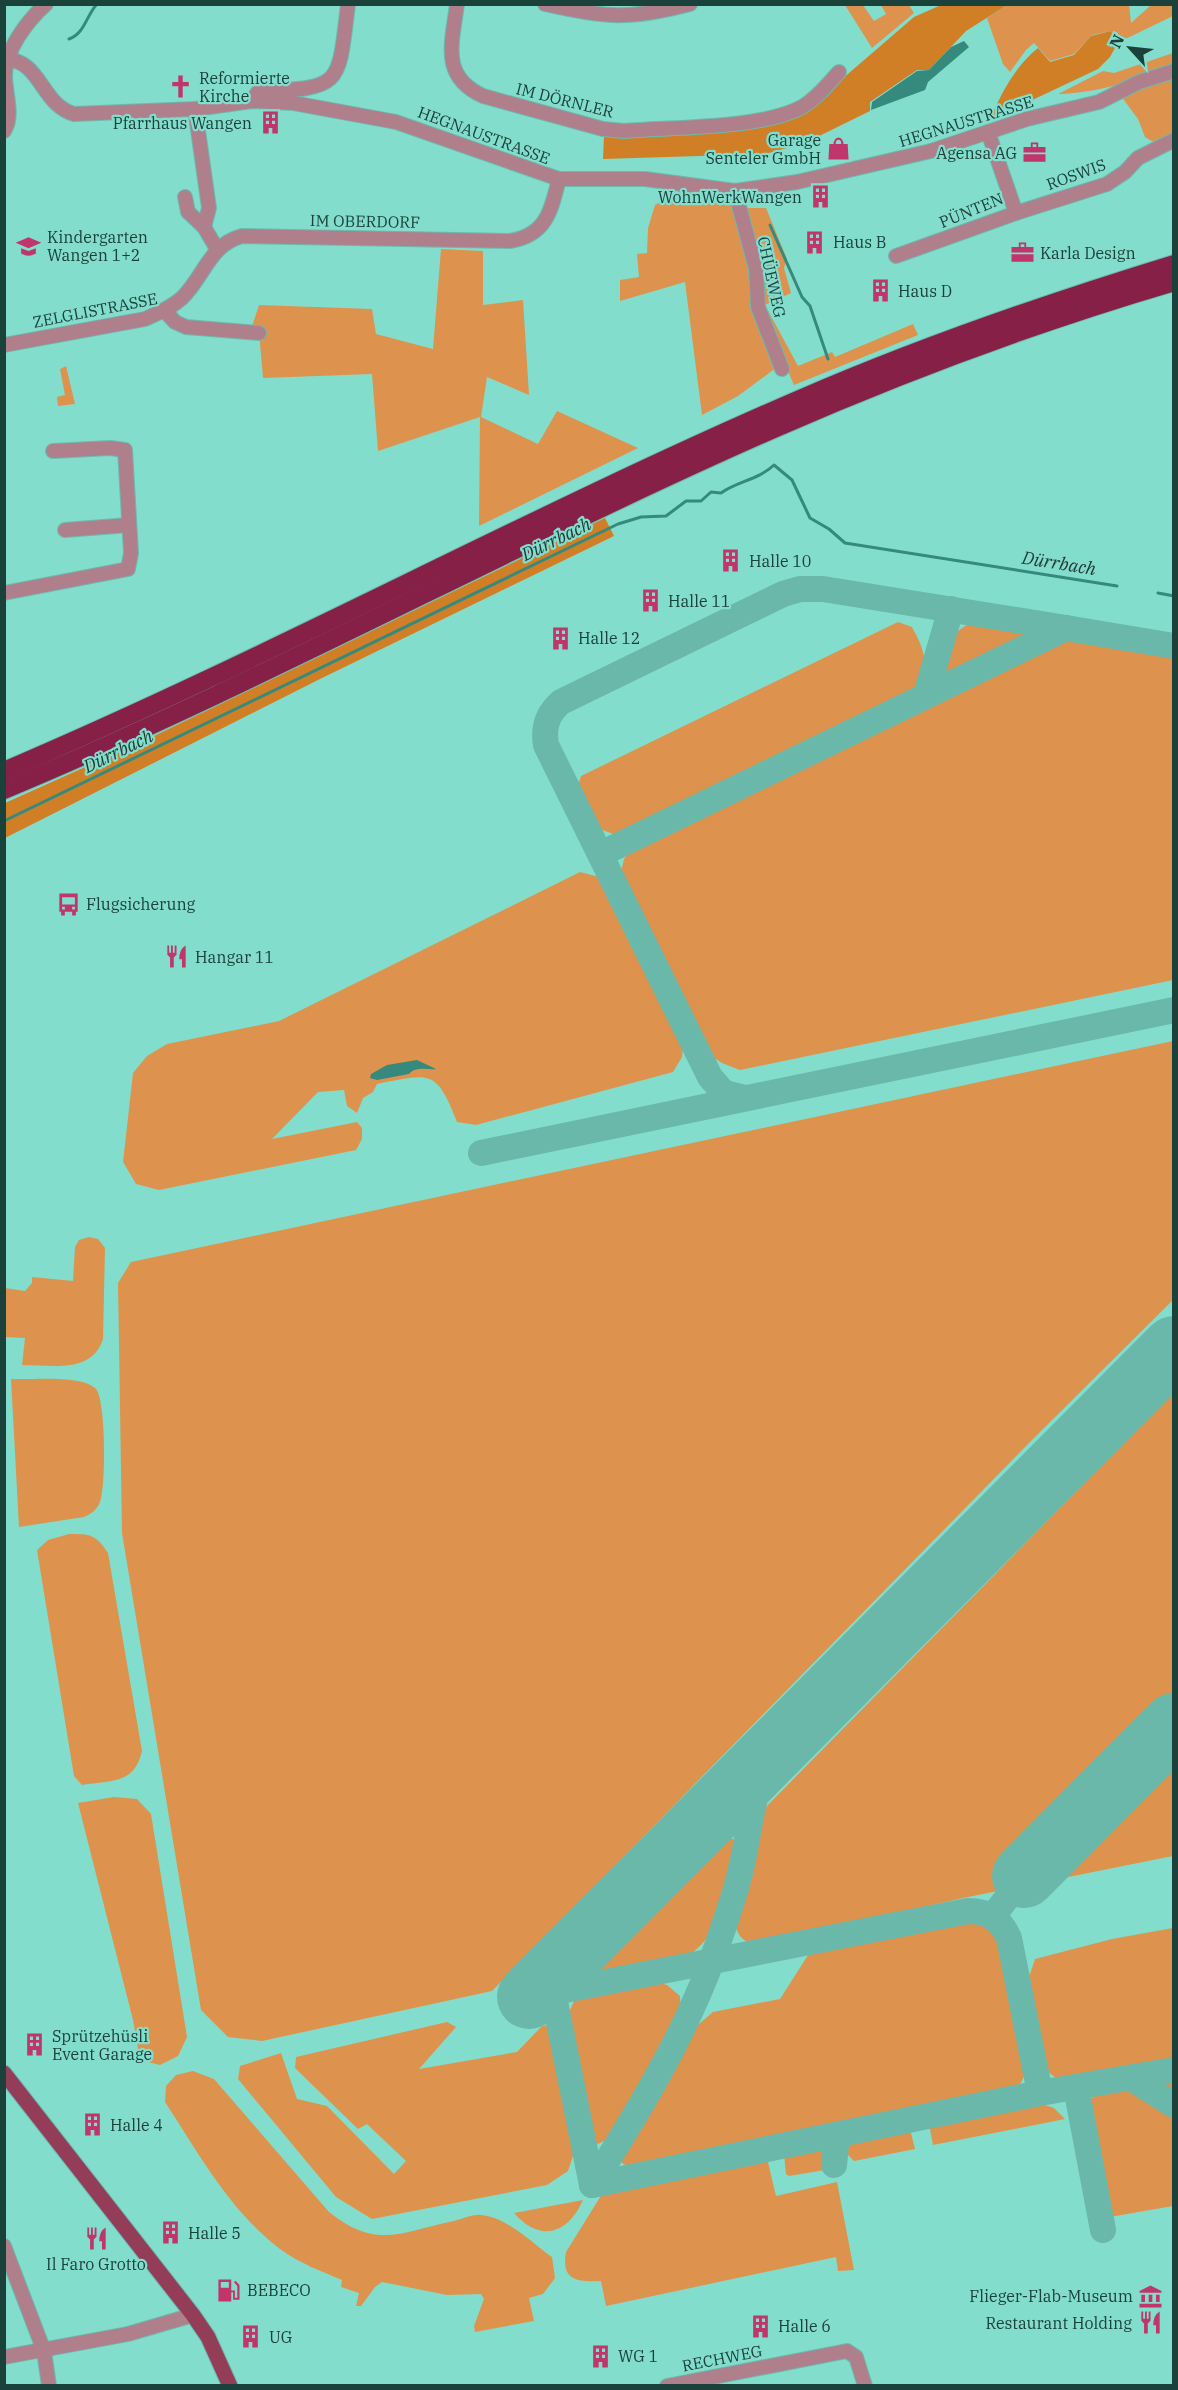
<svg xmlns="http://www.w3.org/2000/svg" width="1178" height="2390" viewBox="0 0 1178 2390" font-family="'IBM Plex Serif',serif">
<rect width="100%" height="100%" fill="#83ddcd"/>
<!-- green -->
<g fill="#dd934d">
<path d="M 1129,4 L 1131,23 L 1151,5 L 1173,5 L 1173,16 L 1117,43 L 1111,31 L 1092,35 L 1074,54 L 1050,61 L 1034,43 L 1026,50 L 1010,72 L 1003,64 L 987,18 L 1007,5 Z"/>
<path d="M 845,5 L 863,5 L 874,21 L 886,14 L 881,5 L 909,5 L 914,13 L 872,48 Z"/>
<path d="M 1173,53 L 1173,67 C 1137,80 1098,93 1058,94 L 1103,71 L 1114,73 Z"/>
<path d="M 1173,71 L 1173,140 L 1160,146 L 1145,137 L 1138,119 L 1118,92 Z"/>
<path d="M 677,185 L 735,191 L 741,208 L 766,208 L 787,259 L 784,268 L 791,293 L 765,305 L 798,366 L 832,352 L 835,357 L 913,324 L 918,335 L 794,385 L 784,362 L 738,396 L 702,415 L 685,282 L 620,301 L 620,280 L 639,277 L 637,254 L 647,253 L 648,228 L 655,205 L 678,193 Z"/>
<path d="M 441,249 L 483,251 L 483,305 L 523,300 L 529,395 L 487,377 L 481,417 L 538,444 L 557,411 L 638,448 L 479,526 L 480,417 L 378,451 L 372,374 L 263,378 L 259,331 L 252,326 L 259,305 L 372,309 L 376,334 L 433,349 Z"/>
<path d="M 66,366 L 75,404 L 58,406 L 57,397 L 65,395 L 60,369 Z"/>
<path d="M 898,622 L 912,627 C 928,656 929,667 910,695 L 634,832 L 616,835 L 597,828 L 577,789 L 581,776 Z"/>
<path d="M 974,622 L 1040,632 L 938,679 C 946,654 946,632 974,622 Z"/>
<path d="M 1072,640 L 1111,643 L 1173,653 L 1173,980 L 740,1070 L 722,1063 L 708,1054 L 620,876 L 624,859 L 633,847 L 1014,660 Z"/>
<path d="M 580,872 L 599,877 L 613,894 L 684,1037 L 682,1057 L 673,1072 L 476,1125 L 457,1122 C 436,1068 430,1074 377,1084 L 373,1092 L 363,1098 L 357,1113 L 347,1106 L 344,1090 L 318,1092 L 272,1139 L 357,1122 L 362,1128 L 362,1139 L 356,1150 L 159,1190 L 136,1184 L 123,1162 L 133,1073 L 147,1056 L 167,1044 L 279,1021 Z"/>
<path d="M 1173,1041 L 1173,1300 L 1030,1442 L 492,1991 L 262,2041 L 228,2037 L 201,2010 L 122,1533 L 118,1283 L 131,1262 Z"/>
<path d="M 89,1237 L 98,1239 L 105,1248 L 103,1339 C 92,1374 52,1365 22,1365 L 25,1338 L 5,1337 L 5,1288 L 25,1291 L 32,1283 L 32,1277 L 73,1281 L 75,1247 L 79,1240 Z"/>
<path d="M 11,1379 C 30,1380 83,1374 96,1389 C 106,1401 106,1486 100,1502 C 97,1510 91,1514 84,1517 L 19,1527 Z"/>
<path d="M 1173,1393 L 1173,1856 L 968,1897 L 756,1944 C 743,1943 736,1934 735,1922 L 763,1810 Z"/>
<path d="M 69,1534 C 90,1534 96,1534 108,1553 L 142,1751 C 134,1785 111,1780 82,1785 L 74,1776 L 37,1550 L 48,1540 Z"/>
<path d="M 114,1797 L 137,1799 L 151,1814 L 187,2037 L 178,2056 L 160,2065 L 140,2060 L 133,2020 L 78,1803 Z"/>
<path d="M 726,1836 L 735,1840 C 728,1880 725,1938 683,1958 C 661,1968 625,1970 601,1975 L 595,1973 Z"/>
<path d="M 965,1919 L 990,1927 L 1004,1946 L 1027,2068 L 1021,2083 L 1000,2094 L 633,2169 L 622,2163 L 620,2148 L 693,2029 L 713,2012 L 780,1999 L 808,1955 Z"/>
<path d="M 1173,1928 L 1173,2062 L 1072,2082 C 1059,2080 1052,2078 1044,2066 L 1027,1983 L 1035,1959 L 1112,1939 Z"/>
<path d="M 654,1981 L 667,1985 L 680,1996 L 681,2014 L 655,2070 L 610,2138 L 598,2144 L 590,2138 L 566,2020 L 574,2001 L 590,1991 Z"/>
<path d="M 447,2022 L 456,2027 L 419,2069 L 517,2052 L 542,2026 L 550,2025 L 576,2147 L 568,2171 L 547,2185 L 372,2219 L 336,2197 L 238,2079 L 240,2066 L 281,2053 L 297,2099 L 327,2106 L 394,2174 L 406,2161 L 367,2124 L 358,2129 L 295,2068 L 296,2057 Z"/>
<path d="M 193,2071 L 214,2079 L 329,2212 C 377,2250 400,2232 454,2221 C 462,2219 473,2214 481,2215 C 507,2217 532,2243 552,2257 L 555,2278 L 543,2294 L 529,2298 L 534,2321 L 475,2332 L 474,2326 L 484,2299 L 481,2294 L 447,2295 L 382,2282 L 375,2287 L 361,2306 L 356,2306 L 359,2293 L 341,2287 L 342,2280 C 321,2271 299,2263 280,2249 C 230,2211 199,2154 165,2102 L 166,2086 L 176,2075 Z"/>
<path d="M 1173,2077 L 1173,2206 L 1104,2218 L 1084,2113 L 1090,2099 L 1102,2092 Z"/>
<path d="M 1039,2103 L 1054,2108 L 1065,2119 L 933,2145 L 929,2124 Z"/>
<path d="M 910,2129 L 915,2149 L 854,2161 L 846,2153 L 845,2148 L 853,2140 Z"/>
<path d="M 817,2148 L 831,2156 L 834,2165 L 831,2165 L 831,2169 L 789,2176 L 786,2174 L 784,2154 Z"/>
<path d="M 767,2158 L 776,2196 L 837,2182 L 854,2270 L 838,2271 L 836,2257 L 606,2306 L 601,2281 C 577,2282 561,2281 566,2252 L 602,2194 Z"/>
<path d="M 583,2200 C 568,2234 540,2243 514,2213 Z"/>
</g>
<!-- forest -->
<g fill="#d17f27">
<path d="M 941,5 L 1007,5 L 966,31 L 929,70 L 917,70 L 870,102 L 870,111 L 805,143 L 765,154 L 603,159 L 604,135 L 622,138 L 654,132 L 764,124 L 820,98 L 914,17 Z"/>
<path d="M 1111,31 L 1117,44 L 1110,57 L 1098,69 L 990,120 C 1000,95 1016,65 1038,48 L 1050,62 L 1074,55 L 1091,36 Z"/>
<path d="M 605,518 L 614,536 L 322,678 L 5,838 L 5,803 L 152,737 Z"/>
</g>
<!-- water -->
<g fill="#358a7d">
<path d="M 964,41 L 969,47 L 928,82 L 925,90 L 871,110 L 872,102 L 917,71 L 929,70 L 951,47 Z"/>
<path d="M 417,1060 L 436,1069 C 428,1070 416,1066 409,1074 L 377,1080 L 370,1078 L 371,1074 L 387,1065 Z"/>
</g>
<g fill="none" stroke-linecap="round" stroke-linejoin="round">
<!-- stream -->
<g stroke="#358a7d" stroke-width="3">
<path d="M 69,39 C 85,33 86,16 97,4"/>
<path d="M 770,225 L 802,297 L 810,306 L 828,359"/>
<path d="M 1158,593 L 1174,596"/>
<path d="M 4,821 L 618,524 L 641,517 L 666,516 L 686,501 L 701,501 L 711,492 L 721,493 C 738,481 758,480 774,465 L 792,480 L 810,518 L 829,529 L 845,543 L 1117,586"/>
</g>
<!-- taxiway -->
<g stroke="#6ab8aa" stroke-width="26">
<path d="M 926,695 L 951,609"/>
<path d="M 601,854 L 1066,628 L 1174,646"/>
<path d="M 745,1098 L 724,1093 L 710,1077 L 546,745 C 543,727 547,714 561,702 L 783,594 L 800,589 L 823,589 L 1066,628"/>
<path d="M 481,1153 L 1174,1010"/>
<path d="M 993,1916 L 1024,1876"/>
<path d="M 553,1992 L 592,2185"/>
<path d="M 529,1997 L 968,1911 C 989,1911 1000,1919 1009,1938 L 1040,2093"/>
<path d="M 1131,2078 L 1174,2105"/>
<path d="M 1076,2087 L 1103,2230"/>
<path d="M 834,2165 L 837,2135"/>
<path d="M 592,2185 L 1040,2093 L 1174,2070"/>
<path d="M 592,2185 C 638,2112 682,2040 712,1960 C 722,1932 733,1902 740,1873 C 751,1829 750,1791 774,1751"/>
</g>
<!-- runway -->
<g stroke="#6ab8aa" stroke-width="64">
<path d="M 1024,1876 L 1174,1725"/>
<path d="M 529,1997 L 1174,1348"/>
</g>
<defs>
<g id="minor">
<path d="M 457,4 C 452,44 440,76 483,96 L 603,129 L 624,131 C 671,127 762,129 802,107 C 817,98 827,85 839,72"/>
<path d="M 545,4 C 606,18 629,20 690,4"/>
<path d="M 4,59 C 41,59 41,105 74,114 L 195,109 L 252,101 L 293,103 L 396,122 L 559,179 L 645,179 L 735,191 L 797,182 L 931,151 L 1027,119 L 1099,102 L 1139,82 L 1174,71"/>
<path d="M 252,101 L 258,92 C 342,87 338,89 348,4"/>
<path d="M 195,109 L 209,208 L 204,227"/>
<path d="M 4,131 C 14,116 5,93 5,76 C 5,50 27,21 46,4"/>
<path d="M 735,191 L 756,269 L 758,307 L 782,369"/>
<path d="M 185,197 L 188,212 L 204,227 L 217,249"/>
<path d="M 1016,213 L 1107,184 L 1125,172 L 1138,158 L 1174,140"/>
<path d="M 896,256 L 1016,213 L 988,132"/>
<path d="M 165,311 L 175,322 L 186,327 L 259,333"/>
<path d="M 4,345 L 145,319 C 158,313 171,308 182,298 C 204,277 209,245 242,236 L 510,241 C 547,235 551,210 559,179"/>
<path d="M 65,530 L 129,525"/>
<path d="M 4,593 L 128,569 L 131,553 L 125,450 L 110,448 L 53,451"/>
<path d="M 4,2246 L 44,2351 L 49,2386"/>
<path d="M 4,2357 L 128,2334 L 193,2315"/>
<path d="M 667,2386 L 847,2351 L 856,2357 L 865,2386"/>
</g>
<path id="major" d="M 4,2073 L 193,2315 L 208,2337 L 230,2386"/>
<g id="highway">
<path d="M 4,771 C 274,656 531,515 800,399 C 922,346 1047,303 1174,264"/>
<path d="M 4,790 C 267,680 516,542 776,428 C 906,371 1038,322 1174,282"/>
</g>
</defs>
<!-- minor casing -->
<use href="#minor" stroke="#6cbbad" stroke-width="16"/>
<!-- major casing -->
<use href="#major" stroke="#6cbbad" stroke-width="17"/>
<!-- highway casing -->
<use href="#highway" stroke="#6cbbad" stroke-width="20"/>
<!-- minor -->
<use href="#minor" stroke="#b07f8c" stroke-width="14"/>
<!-- major -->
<use href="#major" stroke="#933d59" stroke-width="15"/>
<!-- highway -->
<use href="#highway" stroke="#862047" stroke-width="18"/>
</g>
<!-- icons -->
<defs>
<symbol id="church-bare" viewBox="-9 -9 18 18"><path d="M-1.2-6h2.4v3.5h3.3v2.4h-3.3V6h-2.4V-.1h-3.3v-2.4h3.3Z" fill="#c0356a" stroke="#83ddcd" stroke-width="2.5" paint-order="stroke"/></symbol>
<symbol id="building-bare" viewBox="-9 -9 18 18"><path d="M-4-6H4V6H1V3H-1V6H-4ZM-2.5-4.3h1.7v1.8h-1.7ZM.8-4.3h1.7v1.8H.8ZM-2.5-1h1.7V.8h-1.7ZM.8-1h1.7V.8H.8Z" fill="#c0356a" stroke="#83ddcd" stroke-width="2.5" paint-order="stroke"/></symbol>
<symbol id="shop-bare" viewBox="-9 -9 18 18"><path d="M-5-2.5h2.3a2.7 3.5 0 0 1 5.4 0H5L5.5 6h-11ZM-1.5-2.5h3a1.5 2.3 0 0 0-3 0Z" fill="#c0356a" stroke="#83ddcd" stroke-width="2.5" paint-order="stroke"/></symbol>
<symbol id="office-bare" viewBox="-9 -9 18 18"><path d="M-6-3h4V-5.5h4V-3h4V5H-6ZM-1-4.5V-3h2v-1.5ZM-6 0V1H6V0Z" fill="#c0356a" stroke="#83ddcd" stroke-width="2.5" paint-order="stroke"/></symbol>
<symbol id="school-bare" viewBox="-9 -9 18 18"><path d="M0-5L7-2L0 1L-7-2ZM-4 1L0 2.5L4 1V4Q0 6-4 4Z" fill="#c0356a" stroke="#83ddcd" stroke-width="2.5" paint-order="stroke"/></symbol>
<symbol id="bus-bare" viewBox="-9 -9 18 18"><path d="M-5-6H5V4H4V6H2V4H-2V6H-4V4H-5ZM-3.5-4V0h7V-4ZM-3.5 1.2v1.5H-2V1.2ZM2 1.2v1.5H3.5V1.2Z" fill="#c0356a" stroke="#83ddcd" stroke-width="2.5" paint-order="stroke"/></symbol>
<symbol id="restaurant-bare" viewBox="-9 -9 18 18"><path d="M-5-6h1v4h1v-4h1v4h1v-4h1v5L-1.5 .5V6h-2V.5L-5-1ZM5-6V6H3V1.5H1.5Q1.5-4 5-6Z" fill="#c0356a" stroke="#83ddcd" stroke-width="2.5" paint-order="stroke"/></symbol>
<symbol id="fuel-bare" viewBox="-9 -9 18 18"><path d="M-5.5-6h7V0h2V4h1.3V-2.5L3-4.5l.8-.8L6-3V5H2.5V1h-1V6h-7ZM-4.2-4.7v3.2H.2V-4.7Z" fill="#c0356a" stroke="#83ddcd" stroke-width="2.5" paint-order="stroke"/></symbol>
<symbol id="museum-bare" viewBox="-9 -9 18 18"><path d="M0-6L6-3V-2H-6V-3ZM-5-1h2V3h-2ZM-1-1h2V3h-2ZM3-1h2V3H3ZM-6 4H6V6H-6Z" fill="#c0356a" stroke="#83ddcd" stroke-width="2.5" paint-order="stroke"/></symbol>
</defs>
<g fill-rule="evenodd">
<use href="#church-bare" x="164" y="70" width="33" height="33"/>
<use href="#building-bare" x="254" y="106" width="33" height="33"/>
<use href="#shop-bare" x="822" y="132" width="33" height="33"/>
<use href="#office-bare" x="1018" y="136" width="33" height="33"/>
<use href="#building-bare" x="804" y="180" width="33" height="33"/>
<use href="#building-bare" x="798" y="226" width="33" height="33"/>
<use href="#school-bare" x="12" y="230" width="33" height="33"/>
<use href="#office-bare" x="1006" y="236" width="33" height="33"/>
<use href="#building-bare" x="864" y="274" width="33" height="33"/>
<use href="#building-bare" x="714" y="544" width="33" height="33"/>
<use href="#building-bare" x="634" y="584" width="33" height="33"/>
<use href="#building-bare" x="544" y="622" width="33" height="33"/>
<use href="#bus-bare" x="52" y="888" width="33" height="33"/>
<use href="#restaurant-bare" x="160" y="940" width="33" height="33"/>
<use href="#building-bare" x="18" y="2028" width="33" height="33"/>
<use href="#building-bare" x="76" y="2108" width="33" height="33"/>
<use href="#building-bare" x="154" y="2216" width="33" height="33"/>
<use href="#restaurant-bare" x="80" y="2222" width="33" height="33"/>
<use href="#fuel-bare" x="212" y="2274" width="33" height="33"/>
<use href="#museum-bare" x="1134" y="2280" width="33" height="33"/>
<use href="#restaurant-bare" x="1134" y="2306" width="33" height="33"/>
<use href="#building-bare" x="744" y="2310" width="33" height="33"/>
<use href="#building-bare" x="234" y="2320" width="33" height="33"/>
<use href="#building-bare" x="584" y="2340" width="33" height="33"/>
</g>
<g text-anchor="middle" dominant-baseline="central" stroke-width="4.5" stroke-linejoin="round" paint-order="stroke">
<!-- poi labels -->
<g font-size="16" fill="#1b413b" stroke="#83ddcd" text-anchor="start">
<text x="199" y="78">Reformierte<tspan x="199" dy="18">Kirche</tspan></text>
<text x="252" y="123" text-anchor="end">Pfarrhaus Wangen</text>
<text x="821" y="140" text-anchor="end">Garage<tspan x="821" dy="18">Senteler GmbH</tspan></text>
<text x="1017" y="153" text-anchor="end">Agensa AG</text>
<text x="802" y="197" text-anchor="end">WohnWerkWangen</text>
<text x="47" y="237">Kindergarten<tspan x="47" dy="18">Wangen 1+2</tspan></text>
<text x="833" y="242">Haus B</text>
<text x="1040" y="253">Karla Design</text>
<text x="898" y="291">Haus D</text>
<text x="749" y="561">Halle 10</text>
<text x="668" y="601">Halle 11</text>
<text x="578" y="638">Halle 12</text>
<text x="86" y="904">Flugsicherung</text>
<text x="195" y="957">Hangar 11</text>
<text x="52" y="2036">Sprützehüsli<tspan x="52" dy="18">Event Garage</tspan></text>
<text x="110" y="2125">Halle 4</text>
<text x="188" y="2233">Halle 5</text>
<text x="96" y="2264" text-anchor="middle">Il Faro Grotto</text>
<text x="247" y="2290">BEBECO</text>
<text x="1133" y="2296" text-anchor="end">Flieger-Flab-Museum</text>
<text x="1132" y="2323" text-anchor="end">Restaurant Holding</text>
<text x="778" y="2326">Halle 6</text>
<text x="269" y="2337">UG</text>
<text x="618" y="2356">WG 1</text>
</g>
<!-- street labels -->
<g font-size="16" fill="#1b413b" stroke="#83ddcd">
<text transform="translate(565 100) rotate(14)">IM DÖRNLER</text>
<text transform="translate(966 121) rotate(-17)">HEGNAUSTRASSE</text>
<text transform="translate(484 135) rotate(20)">HEGNAUSTRASSE</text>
<text transform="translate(1076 174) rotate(-20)">ROSWIS</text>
<text transform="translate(971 210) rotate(-22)">PÜNTEN</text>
<text transform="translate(365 221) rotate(1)">IM OBERDORF</text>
<text transform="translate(772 277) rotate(78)">CHÜEWEG</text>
<text transform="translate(95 310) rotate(-11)">ZELGLISTRASSE</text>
<text transform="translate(722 2358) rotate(-11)">RECHWEG</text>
</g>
<!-- water labels -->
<g font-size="18" font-style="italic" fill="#1f3a35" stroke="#83ddcd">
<text transform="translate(556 539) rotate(-26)">Dürrbach</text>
<text transform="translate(1059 563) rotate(9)">Dürrbach</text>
<text transform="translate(118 751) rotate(-26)">Dürrbach</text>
</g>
</g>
<!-- border -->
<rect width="1178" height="2390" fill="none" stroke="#1b413b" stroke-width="12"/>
<!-- north arrow -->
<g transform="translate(1130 48) rotate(297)" stroke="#83ddcd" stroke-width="4.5" paint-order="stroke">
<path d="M0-4.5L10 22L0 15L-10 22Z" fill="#1b413b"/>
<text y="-9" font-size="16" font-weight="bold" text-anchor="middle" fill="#1b413b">N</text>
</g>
</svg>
